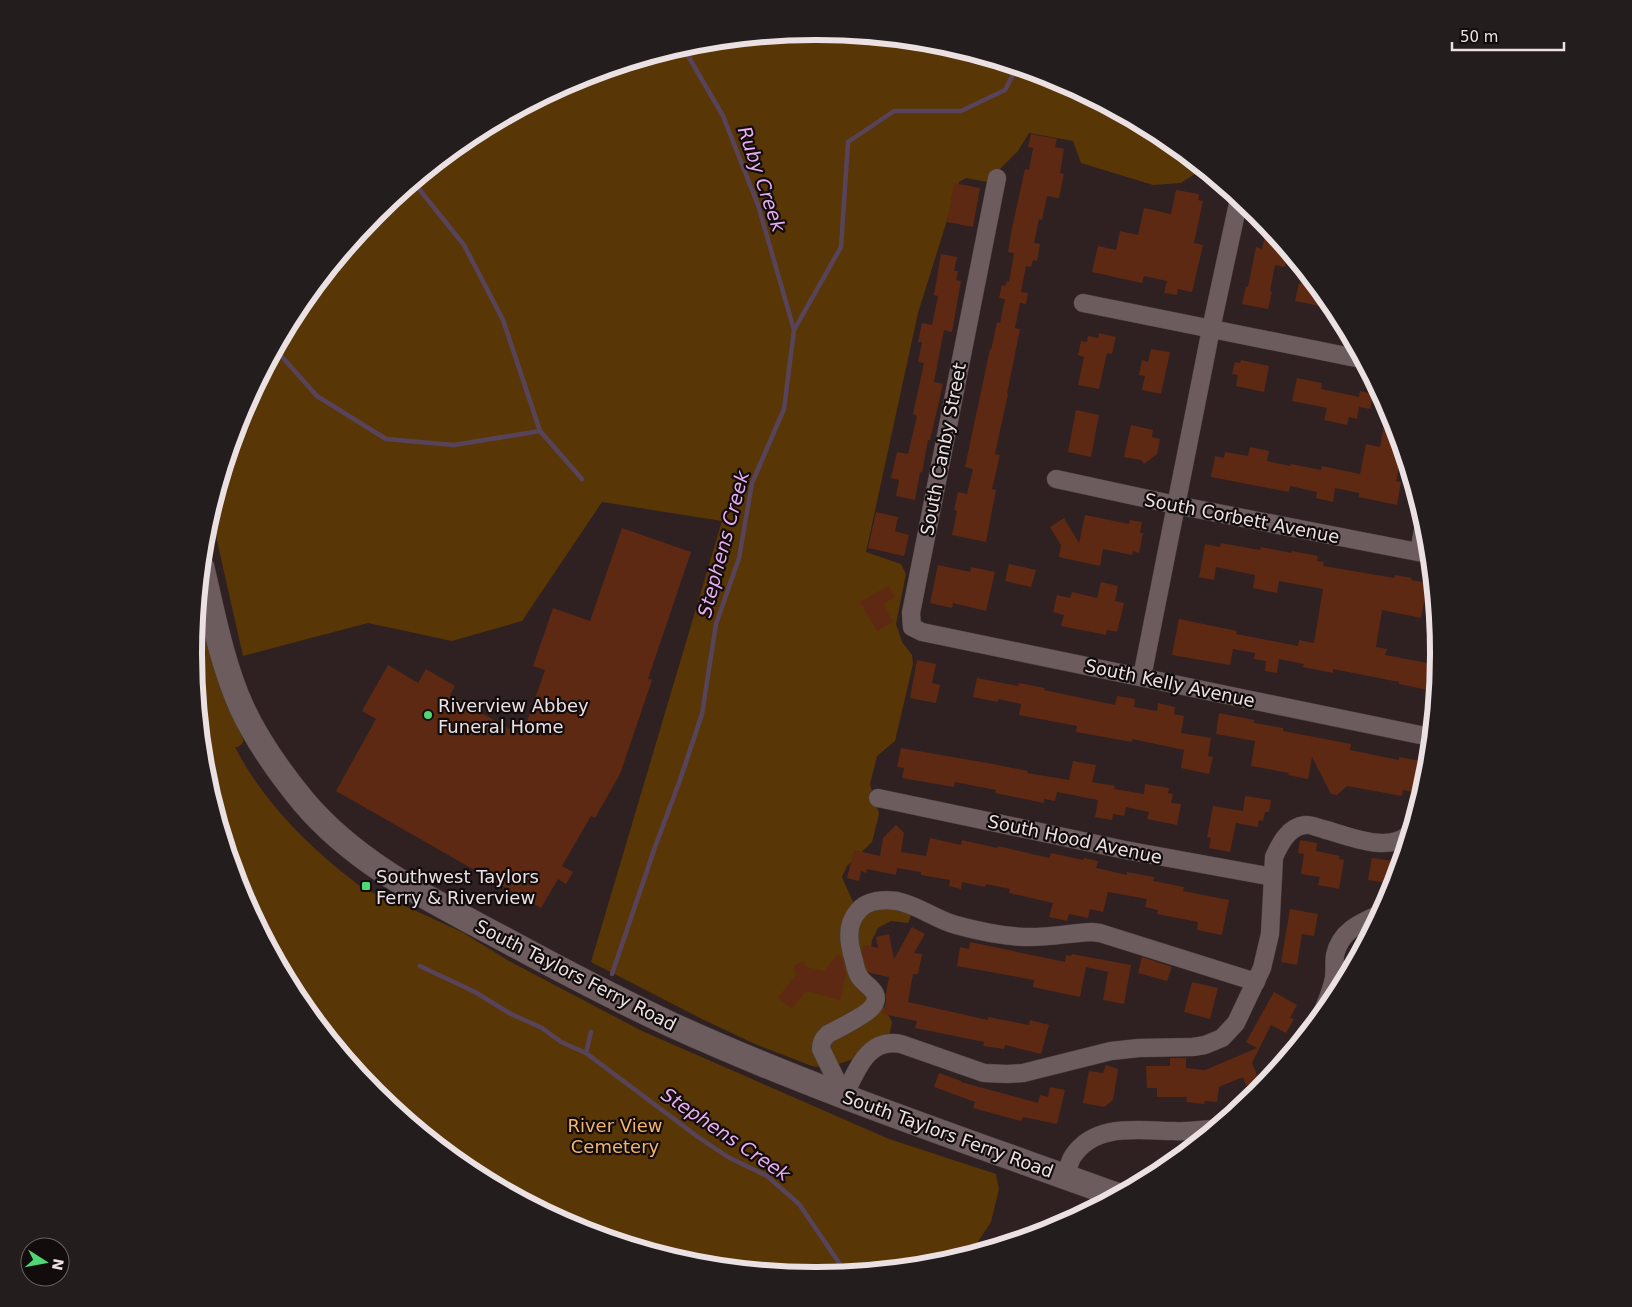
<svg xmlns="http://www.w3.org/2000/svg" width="1632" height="1307" viewBox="0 0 1632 1307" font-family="'DejaVu Sans',sans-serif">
<rect width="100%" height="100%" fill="#2f2021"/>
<!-- green -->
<g fill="#593606">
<path d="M 816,31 L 938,43 L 1054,79 L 1162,136 L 1202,169 L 1181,183 L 1153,185 L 1081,163 L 1073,141 L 1029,133 L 1018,151 L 987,182 L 966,178 L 959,182 L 918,313 L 866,552 L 901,564 L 906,574 L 896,624 L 902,642 L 912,655 L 913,664 L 895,741 L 877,756 L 870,784 L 879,814 L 872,842 L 847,866 L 842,877 L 860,918 C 877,909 895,900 911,916 L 908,923 L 891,921 L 878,928 L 872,940 L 868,978 L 892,1022 L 889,1037 L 860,1057 L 826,1068 L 812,1066 L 755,1044 L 704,1020 L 591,962 L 722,521 L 602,502 L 522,621 L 452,641 L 368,623 L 243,656 L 211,514 L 241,415 L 299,308 L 376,213 L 471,136 L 578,79 L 695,43 Z"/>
<path d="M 198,613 L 215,672 L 243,739 L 243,743 L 238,747 L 235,747 C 260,796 300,838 342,872 C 354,881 366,893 381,895 L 462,932 L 509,961 L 642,1031 L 889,1139 L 996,1174 L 999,1189 L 991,1222 L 977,1243 L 957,1248 L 951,1260 L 937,1264 L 816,1276 L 694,1264 L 578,1228 L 470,1171 L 376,1093 L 298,999 L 241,891 L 206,775 L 194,653 Z"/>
</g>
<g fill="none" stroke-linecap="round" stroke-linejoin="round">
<!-- stream -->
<g stroke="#58445a" stroke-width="4.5">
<path d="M 683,47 L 723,116 L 758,205 L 794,330"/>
<path d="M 419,189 L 464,245 L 503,320 L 540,431"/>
<path d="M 276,350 L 317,396 L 386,439 L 454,445 L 540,431 L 582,479"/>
<path d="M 420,966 L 475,992 L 511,1014 L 542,1028 L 561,1042 L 586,1053"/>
<path d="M 612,974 L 655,847 L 680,780 L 702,714 L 716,624 L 739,558 L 752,483 L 784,409 L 794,330 L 841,247 L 848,142 L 894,111 L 961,111 L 1005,90 L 1017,67"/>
<path d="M 591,1032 L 586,1053 L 698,1137 L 728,1157 L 767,1176 L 799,1204 L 846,1273"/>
</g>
</g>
<!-- building -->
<g fill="#5e2913">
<path d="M 1031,134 L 1057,139 L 1055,147 L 1064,149 L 1060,173 L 1064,174 L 1059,198 L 1047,196 L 1042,220 L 1039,219 L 1034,243 L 1040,244 L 1037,261 L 1033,260 L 1031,267 L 1026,266 L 1021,292 L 1028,293 L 1026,304 L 1020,303 L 1015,328 L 1020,329 L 1007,394 L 1008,394 L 995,454 L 1000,455 L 992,489 L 996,490 L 986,542 L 952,535 L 957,511 L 954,510 L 958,492 L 967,494 L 973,469 L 965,467 L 990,349 L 991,350 L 997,322 L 1000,323 L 1005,299 L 999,298 L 1002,285 L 1005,286 L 1007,281 L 1009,282 L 1014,253 L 1008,252 L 1012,228 L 1025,169 L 1029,170 L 1033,148 L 1028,147 Z"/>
<path d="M 954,183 L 980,188 L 973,227 L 947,222 Z"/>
<path d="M 1176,190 L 1199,194 L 1198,200 L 1203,201 L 1194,243 L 1203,245 L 1192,292 L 1178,289 L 1177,295 L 1164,293 L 1167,281 L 1144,276 L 1142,283 L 1092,272 L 1098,246 L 1116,250 L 1120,231 L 1138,235 L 1144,208 L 1171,214 Z"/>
<path d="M 1267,226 L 1288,253 L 1285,267 L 1275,265 L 1270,291 L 1272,292 L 1268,309 L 1242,304 L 1246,286 L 1248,287 L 1256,247 L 1262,249 Z"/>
<path d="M 941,254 L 957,257 L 954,271 L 958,271 L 956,280 L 961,281 L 952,332 L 944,330 L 934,382 L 943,384 L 930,440 L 928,440 L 922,473 L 920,472 L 915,500 L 896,496 L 899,480 L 891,478 L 897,452 L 908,454 L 917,416 L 913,414 L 924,363 L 918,362 L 922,342 L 918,342 L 922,323 L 932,325 L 938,296 L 934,295 Z"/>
<path d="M 1299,283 L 1316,287 L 1334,309 L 1295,301 Z"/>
<path d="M 1099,333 L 1116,337 L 1112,354 L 1107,353 L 1099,389 L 1078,385 L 1084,357 L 1078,355 L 1081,341 L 1087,342 L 1088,336 L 1098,338 Z"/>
<path d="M 1151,349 L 1170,352 L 1161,394 L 1142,390 L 1145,376 L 1139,375 L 1142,360 L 1148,362 Z"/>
<path d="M 1241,360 L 1269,366 L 1264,392 L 1236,386 L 1238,375 L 1232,374 L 1235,362 L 1240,363 Z"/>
<path d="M 1297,378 L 1322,383 L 1321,389 L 1359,397 L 1360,391 L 1373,394 L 1370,409 L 1359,407 L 1357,419 L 1349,417 L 1347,425 L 1324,420 L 1327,408 L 1292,401 Z"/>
<path d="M 1387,408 L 1391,416 L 1400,446 L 1397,463 L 1400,463 L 1396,481 L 1401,482 L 1397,505 L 1359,497 L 1359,493 L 1335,488 L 1333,502 L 1316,498 L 1317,492 L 1290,486 L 1289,492 L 1211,477 L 1215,456 L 1224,458 L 1225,452 L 1248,456 L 1250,447 L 1269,451 L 1267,461 L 1290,466 L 1291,464 L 1321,470 L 1322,466 L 1360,474 L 1366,444 L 1380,447 Z"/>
<path d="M 1076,410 L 1099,415 L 1091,457 L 1068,452 Z"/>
<path d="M 1131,425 L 1153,430 L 1152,437 L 1160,439 L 1157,454 L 1144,464 L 1141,460 L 1124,457 Z"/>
<path d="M 876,512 L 898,517 L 895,531 L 909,535 L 904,556 L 868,548 Z"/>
<path d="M 1085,515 L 1129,524 L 1130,520 L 1142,522 L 1140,533 L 1143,533 L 1139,553 L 1133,551 L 1132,555 L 1103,549 L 1100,566 L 1059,557 L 1061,545 L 1050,527 L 1064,518 L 1079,543 Z"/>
<path d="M 622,528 L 691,552 L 648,679 L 652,680 L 620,774 L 595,818 L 591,816 L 562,866 L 573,872 L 566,884 L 558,879 L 541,908 L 336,791 L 376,719 L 362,711 L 388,665 L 418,683 L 426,669 L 455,686 L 450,695 L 522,736 L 545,670 L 533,666 L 553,608 L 590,621 Z"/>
<path d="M 1221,543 L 1260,550 L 1261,547 L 1291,553 L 1292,551 L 1318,556 L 1317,561 L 1324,562 L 1323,566 L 1394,578 L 1395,575 L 1412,578 L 1411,580 L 1428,583 L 1421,618 L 1382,610 L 1376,647 L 1387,649 L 1385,655 L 1433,664 L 1428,690 L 1399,684 L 1399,682 L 1333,669 L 1333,673 L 1303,667 L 1304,664 L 1279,659 L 1277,673 L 1265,671 L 1266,661 L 1254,659 L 1255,653 L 1233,649 L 1230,665 L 1172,655 L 1179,619 L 1237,631 L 1236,634 L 1298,646 L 1299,640 L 1314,643 L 1323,589 L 1279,581 L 1277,593 L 1253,588 L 1255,575 L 1216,567 L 1214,580 L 1199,577 L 1205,544 L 1220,547 Z"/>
<path d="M 1009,564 L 1036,570 L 1031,587 L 1005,581 Z"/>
<path d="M 938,565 L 970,572 L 971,567 L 995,572 L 986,611 L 953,603 L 952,608 L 930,603 Z"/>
<path d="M 1101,582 L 1118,586 L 1115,601 L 1124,603 L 1117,632 L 1107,630 L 1106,635 L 1061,626 L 1064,615 L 1053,612 L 1057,595 L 1070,598 L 1072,592 L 1097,598 Z"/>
<path d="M 888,586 L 895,597 L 883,604 L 893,622 L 877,631 L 860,602 Z"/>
<path d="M 917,660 L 936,664 L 932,683 L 940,685 L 936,703 L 910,698 Z"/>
<path d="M 977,678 L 1018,686 L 1019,683 L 1045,688 L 1044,690 L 1115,705 L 1117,696 L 1135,699 L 1134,707 L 1157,711 L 1158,703 L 1175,707 L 1174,714 L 1184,716 L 1181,733 L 1211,738 L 1208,756 L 1213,757 L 1209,774 L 1181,768 L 1184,750 L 1132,739 L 1132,742 L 1076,732 L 1077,726 L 1019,715 L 1021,704 L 998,699 L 998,702 L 973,697 Z"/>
<path d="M 1219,713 L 1254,720 L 1254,723 L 1283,728 L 1283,731 L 1351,744 L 1350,750 L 1399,760 L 1399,757 L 1425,762 L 1422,779 L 1418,779 L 1417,787 L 1413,786 L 1412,792 L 1403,790 L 1402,796 L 1347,786 L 1337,795 L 1331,794 L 1312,757 L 1308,779 L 1288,775 L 1289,773 L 1251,766 L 1255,741 L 1216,734 Z"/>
<path d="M 901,748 L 993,764 L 1028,771 L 1027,773 L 1069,780 L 1073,761 L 1096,765 L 1092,782 L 1115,786 L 1114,789 L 1144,794 L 1145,784 L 1169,788 L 1168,793 L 1173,794 L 1171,803 L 1181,804 L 1177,825 L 1147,819 L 1149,812 L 1126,807 L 1124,816 L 1113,814 L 1112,820 L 1095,817 L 1098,800 L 1057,792 L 1055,801 L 1044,799 L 1044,803 L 995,793 L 996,790 L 955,782 L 954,787 L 902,778 L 904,768 L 897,767 Z"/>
<path d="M 1245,796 L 1271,800 L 1269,812 L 1265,812 L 1263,821 L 1259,820 L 1258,827 L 1236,823 L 1230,852 L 1209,848 L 1211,838 L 1207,837 L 1213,806 L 1243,811 Z"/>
<path d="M 896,825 L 904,833 L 901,852 L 926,856 L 930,838 L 961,845 L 962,840 L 997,848 L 998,846 L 1049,858 L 1051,853 L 1083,860 L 1084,858 L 1098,861 L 1096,868 L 1127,875 L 1127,872 L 1154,877 L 1153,881 L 1184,887 L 1183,891 L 1229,900 L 1222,935 L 1197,930 L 1198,922 L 1157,914 L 1158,910 L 1145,907 L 1147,899 L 1108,892 L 1103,912 L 1090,909 L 1088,918 L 1069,914 L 1067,921 L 1049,917 L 1053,903 L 1009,893 L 1010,889 L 986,884 L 985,887 L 962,882 L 961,889 L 949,886 L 950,880 L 921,875 L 921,872 L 897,868 L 896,875 L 867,869 L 866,873 L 861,871 L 859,881 L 847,878 L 854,850 L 880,856 L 883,838 Z"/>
<path d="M 1300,840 L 1317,843 L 1316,851 L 1340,856 L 1339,859 L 1344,860 L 1339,889 L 1318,885 L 1320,877 L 1301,874 L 1304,854 L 1298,853 Z"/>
<path d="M 1372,858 L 1400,862 L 1393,884 L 1368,880 Z"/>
<path d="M 1290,909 L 1318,914 L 1314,936 L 1302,934 L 1297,965 L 1281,962 Z"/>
<path d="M 912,927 L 925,934 L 914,953 L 922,954 L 918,974 L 913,974 L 908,1002 L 988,1020 L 988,1017 L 1029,1025 L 1030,1020 L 1049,1025 L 1041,1054 L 1005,1045 L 1004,1049 L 983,1046 L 984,1042 L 915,1028 L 917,1021 L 882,1014 L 886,1002 L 886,993 L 889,977 L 870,973 L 866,967 L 862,952 L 864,945 L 878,948 L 876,937 L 889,934 L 894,959 Z"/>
<path d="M 970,942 L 1065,962 L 1066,955 L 1071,956 L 1072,954 L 1131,965 L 1124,1004 L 1103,1000 L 1108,972 L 1086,967 L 1080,997 L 1033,987 L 1034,980 L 957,966 L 960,947 L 969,949 Z"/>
<path d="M 837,955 L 842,958 L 846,974 L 840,1000 L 806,991 L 792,1009 L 778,998 L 796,974 L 793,966 L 804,961 L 806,967 L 824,971 Z"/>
<path d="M 1142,957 L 1172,967 L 1167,981 L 1138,973 Z"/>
<path d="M 1192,982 L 1218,988 L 1210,1019 L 1184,1012 Z"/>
<path d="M 1274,992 L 1297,1005 L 1290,1018 L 1294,1019 L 1286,1033 L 1271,1025 L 1252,1063 L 1259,1080 L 1246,1086 L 1243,1077 L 1219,1087 L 1217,1102 L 1205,1101 L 1204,1104 L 1186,1102 L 1187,1097 L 1157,1097 L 1157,1088 L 1147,1088 L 1146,1066 L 1170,1066 L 1170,1058 L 1186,1058 L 1186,1068 L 1205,1070 L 1257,1048 L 1246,1042 Z"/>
<path d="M 1106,1065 L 1118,1069 L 1113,1100 L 1104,1107 L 1083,1103 L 1089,1071 L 1103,1073 Z"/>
<path d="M 939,1073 L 961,1081 L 961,1082 L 1038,1103 L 1040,1095 L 1048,1097 L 1050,1087 L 1065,1090 L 1057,1124 L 1023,1117 L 1021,1121 L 973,1108 L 975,1102 L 934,1087 Z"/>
</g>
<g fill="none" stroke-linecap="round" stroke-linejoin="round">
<defs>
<g id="street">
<path d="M 997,178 L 911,613 L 912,627 L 922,632 L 1430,737"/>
<path d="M 1083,303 L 1361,359"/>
<path d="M 1056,479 L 1176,505 L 1428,554"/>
<path d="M 1419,552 L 1424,525"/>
<path d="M 1142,677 L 1211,329 L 1239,199"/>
<path d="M 878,798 L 1125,850 L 1273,877"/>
<path d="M 1323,1011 C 1327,1001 1332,989 1334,978 C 1335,970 1334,963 1335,955 C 1340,932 1359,923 1378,915"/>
<path d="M 844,1096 C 856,1072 867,1037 901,1044 L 984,1073 L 1008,1074 L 1023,1073 L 1111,1051 L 1139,1048 L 1193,1047 L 1205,1045 L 1222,1038 L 1236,1023 L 1262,968 L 1270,934 L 1274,857 C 1280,844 1288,827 1305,825 C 1310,824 1318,828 1323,829 C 1348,836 1387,853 1408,835"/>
<path d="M 844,1096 L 821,1049 C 821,1042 823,1039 828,1034 C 838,1029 868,1014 873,1006 C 883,991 864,986 859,976 C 856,971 855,966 854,961 C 849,944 845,926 858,911 C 867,900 884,899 897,901 C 918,905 936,920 956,925 C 978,931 1002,936 1024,937 C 1047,938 1070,933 1092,932 L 1100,933 L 1256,982"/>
<path d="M 1065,1177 C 1068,1170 1069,1162 1073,1156 C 1096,1122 1140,1131 1174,1131 C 1187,1132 1200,1130 1212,1129"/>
</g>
<path id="secondary" d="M 202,568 C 213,615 222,664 242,708 C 258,742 280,773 303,801 C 356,864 429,899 500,937 C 557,968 614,998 672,1025 C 817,1091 967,1141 1116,1195"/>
</defs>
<!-- street casing -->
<use href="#street" stroke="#4a3e3f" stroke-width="19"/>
<!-- secondary casing -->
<use href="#secondary" stroke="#4a3e3f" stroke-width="26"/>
<!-- street -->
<use href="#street" stroke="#6d5c5d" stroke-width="18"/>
<!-- secondary -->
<use href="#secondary" stroke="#6d5c5d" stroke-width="25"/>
</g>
<!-- markers -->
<g fill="#4fd675" stroke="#130c0c" stroke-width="2">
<circle cx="428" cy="715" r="5"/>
<rect x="361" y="881" width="10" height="10" rx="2.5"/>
</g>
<g text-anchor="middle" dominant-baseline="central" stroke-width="4.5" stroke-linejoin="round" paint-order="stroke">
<!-- street labels -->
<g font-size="18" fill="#ece1e2" stroke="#130c0c">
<text transform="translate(943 449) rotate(-79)">South Canby Street</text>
<text transform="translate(1242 518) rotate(11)">South Corbett Avenue</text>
<text transform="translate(1170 683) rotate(12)">South Kelly Avenue</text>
<text transform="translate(1075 839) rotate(12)">South Hood Avenue</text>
<text transform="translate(576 975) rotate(27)">South Taylors Ferry Road</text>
<text transform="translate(948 1134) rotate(20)">South Taylors Ferry Road</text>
</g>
<!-- poi labels -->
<g font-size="18" fill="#ece1e2" stroke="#130c0c" text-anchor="start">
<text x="438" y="705">Riverview Abbey<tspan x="438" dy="21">Funeral Home</tspan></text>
<text x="376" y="876">Southwest Taylors<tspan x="376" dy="21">Ferry &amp; Riverview</tspan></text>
</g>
<!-- park labels -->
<g font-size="18" fill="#f3b46d" stroke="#130c0c">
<text x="615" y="1125">River View<tspan x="615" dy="21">Cemetery</tspan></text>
</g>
<!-- water labels -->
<g font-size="19" font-style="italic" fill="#e8adf4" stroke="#130c0c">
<text transform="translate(762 179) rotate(71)">Ruby Creek</text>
<text transform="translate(723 544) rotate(-75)">Stephens Creek</text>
<text transform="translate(726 1134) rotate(34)">Stephens Creek</text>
</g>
</g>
<!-- crop -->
<path d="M0 0H1632V1307H0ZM815 40H817A613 613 0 0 1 1430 653V654A613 613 0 0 1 817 1267H815A613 613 0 0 1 202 654V653A613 613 0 0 1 815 40Z" fill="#241d1d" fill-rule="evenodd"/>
<path fill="none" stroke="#ece1e2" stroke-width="6" d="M815 40H817A613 613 0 0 1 1430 653V654A613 613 0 0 1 817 1267H815A613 613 0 0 1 202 654V653A613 613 0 0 1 815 40Z"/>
<!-- north arrow -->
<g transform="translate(45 1262) rotate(101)"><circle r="24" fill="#130c0c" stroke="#6a6162"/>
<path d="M0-4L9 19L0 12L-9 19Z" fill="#4fd675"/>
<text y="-8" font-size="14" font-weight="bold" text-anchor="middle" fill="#ece1e2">N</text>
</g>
<!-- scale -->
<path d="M1452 42v8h112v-8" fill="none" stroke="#ece1e2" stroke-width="2.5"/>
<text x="1460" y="42" font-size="15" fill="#ece1e2" stroke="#130c0c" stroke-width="4" paint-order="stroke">50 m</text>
</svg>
